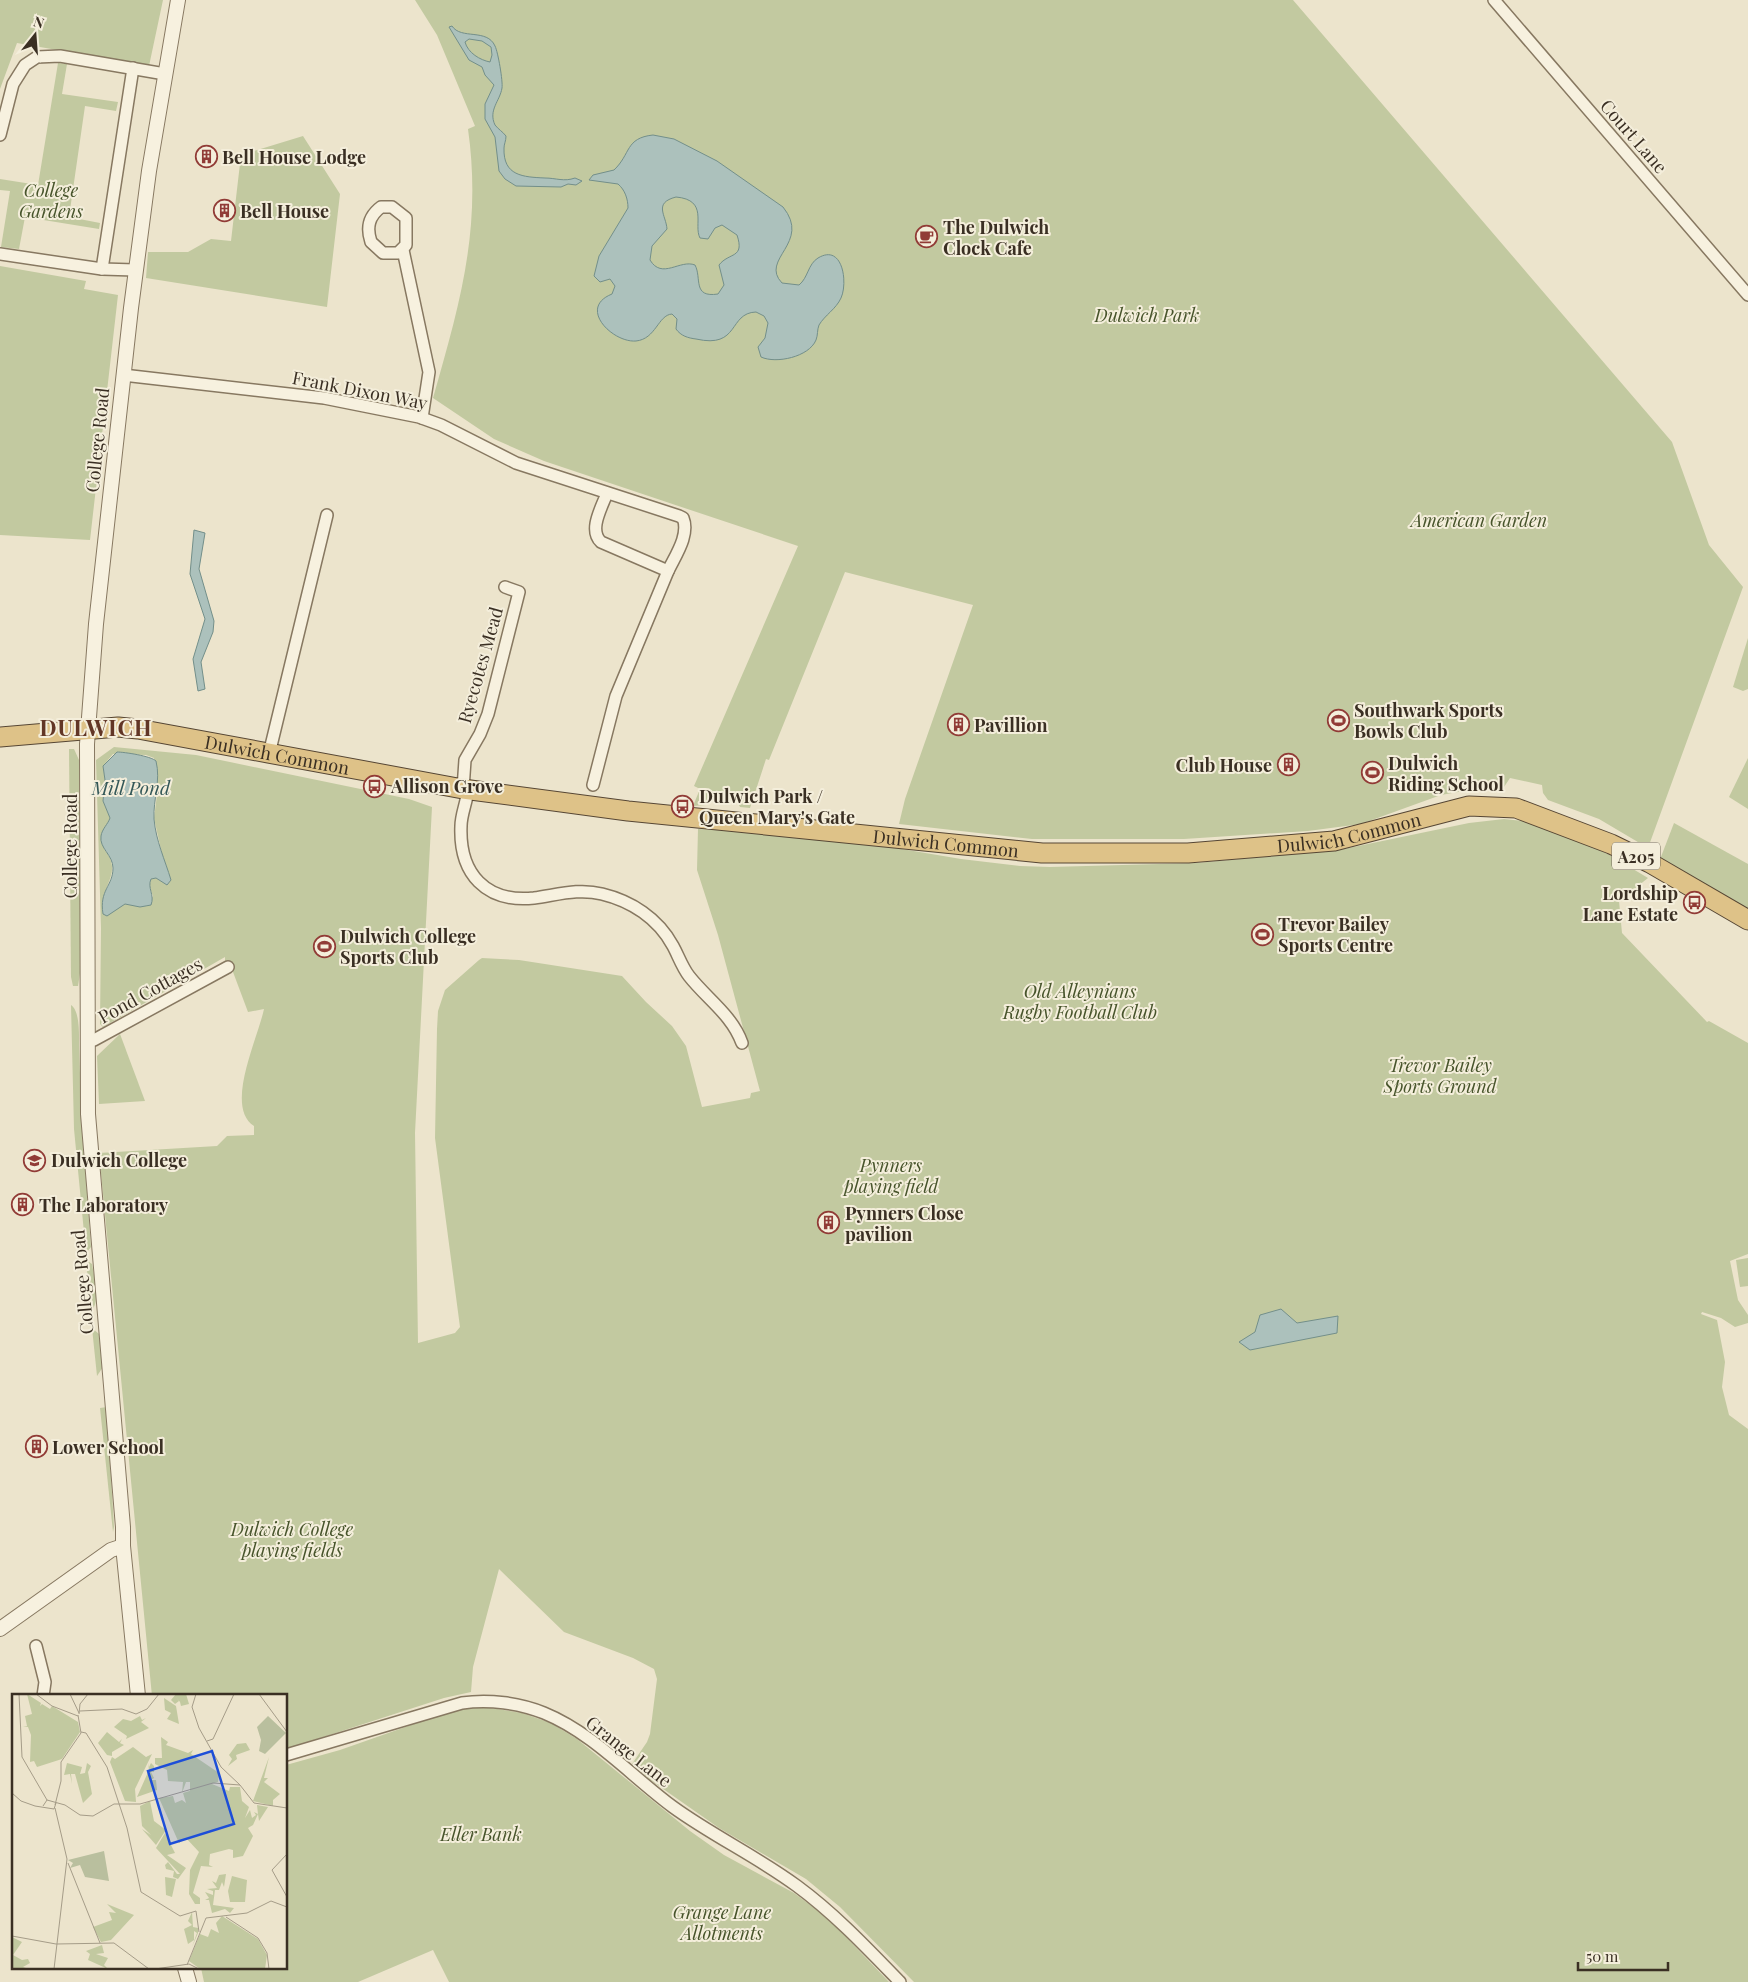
<svg xmlns="http://www.w3.org/2000/svg" width="1748" height="1982" viewBox="0 0 1748 1982" font-family="'Playfair Display',serif">
<rect width="100%" height="100%" fill="#ece4cc"/>
<!-- green -->
<g fill="#c2c9a0" fill-rule="evenodd">
<path d="M 0,0 L 163,0 L 149,66 L 17,43 L 0,89 Z"/>
<path d="M 415,0 L 1293,0 L 1672,442 L 1709,545 L 1743,587 L 1648,848 L 1599,819 L 1548,800 L 1543,793 L 1542,785 L 1510,778 L 1504,787 L 1498,789 L 1475,789 L 1441,795 L 1361,824 L 1308,831 L 1184,839 L 1032,839 L 899,824 L 905,799 L 973,605 L 845,572 L 769,760 L 766,759 L 750,808 L 740,807 L 737,801 L 711,800 L 705,805 L 693,806 L 700,789 L 694,786 L 798,546 L 544,461 L 494,439 L 433,398 C 460,303 482,229 468,129 L 475,126 L 437,35 Z"/>
<path d="M 58,63 L 67,64 L 62,94 L 118,102 L 116,111 L 85,106 L 69,217 L 100,223 L 99,229 L 25,217 L 19,249 L 1,247 L 10,191 L 0,190 L 0,179 L 38,185 Z"/>
<path d="M 303,136 L 340,194 L 327,307 L 146,278 L 148,252 L 188,252 L 211,239 L 231,241 L 241,155 Z"/>
<path d="M 0,266 L 86,281 L 84,289 L 118,295 L 90,540 L 0,535 Z"/>
<path d="M 1748,638 L 1748,689 L 1743,691 L 1733,687 Z"/>
<path d="M 114,747 L 196,755 L 409,799 L 432,807 L 415,1133 L 418,1343 L 455,1333 L 460,1327 L 435,1138 L 437,1029 L 438,1011 L 445,990 L 479,960 L 482,958 L 519,960 L 622,976 L 646,1002 L 672,1026 L 686,1046 L 702,1107 L 750,1098 L 751,1093 L 760,1091 L 718,935 L 697,870 L 698,829 L 780,833 L 878,845 L 961,859 L 1020,866 L 1050,867 L 1196,863 L 1339,850 L 1469,823 L 1504,819 L 1523,821 L 1565,833 L 1608,854 L 1648,878 L 1619,901 L 1622,933 L 1707,1022 L 1709,1021 L 1748,1043 L 1748,1254 L 1730,1261 L 1738,1300 L 1748,1315 L 1748,1323 L 1735,1327 L 1721,1318 L 1702,1312 L 1701,1314 L 1717,1320 L 1725,1362 L 1722,1387 L 1729,1415 L 1748,1429 L 1748,1982 L 914,1982 L 840,1907 L 806,1879 L 719,1828 L 649,1779 L 632,1764 L 647,1742 L 650,1734 L 657,1679 L 654,1669 L 633,1658 L 564,1632 L 499,1569 L 473,1667 L 471,1692 L 444,1698 L 286,1749 L 286,1696 L 152,1696 L 99,1153 L 217,1146 L 227,1136 L 254,1135 L 254,1126 C 224,1107 258,1038 264,1009 L 248,1012 L 233,972 L 225,961 L 225,957 L 103,1027 L 100,1024 L 101,928 L 96,760 ZM 113,754 L 146,755 L 154,758 L 158,787 L 154,818 L 163,859 L 170,877 L 163,882 L 156,878 L 151,879 L 149,886 L 153,896 L 147,906 L 125,904 L 103,914 C 98,886 125,874 104,849 L 110,818 L 103,801 L 105,780 L 103,766 Z"/>
<path d="M 69,749 L 74,749 L 79,760 L 81,967 L 78,986 L 73,986 L 71,977 Z"/>
<path d="M 1748,758 L 1748,809 L 1729,797 Z"/>
<path d="M 1674,823 L 1748,864 L 1748,910 L 1659,862 Z"/>
<path d="M 71,1005 C 80,1011 79,1034 79,1045 C 81,1112 86,1179 91,1247 L 86,1253 L 74,1129 Z"/>
<path d="M 120,1034 L 145,1101 L 99,1104 L 97,1056 Z"/>
<path d="M 1748,1258 L 1748,1286 L 1740,1287 L 1736,1260 Z"/>
<path d="M 86,1260 L 92,1264 C 94,1276 101,1302 91,1311 Z"/>
<path d="M 92,1328 L 99,1334 L 103,1367 L 97,1376 Z"/>
<path d="M 107,1407 L 114,1527 L 113,1532 L 100,1408 Z"/>
<path d="M 478,1706 L 522,1713 L 551,1723 L 577,1739 L 690,1831 L 724,1855 L 794,1893 L 828,1918 L 889,1982 L 449,1982 L 433,1950 L 358,1982 L 204,1982 L 201,1968 L 286,1968 L 286,1765 L 340,1750 L 448,1712 Z"/>
</g>
<!-- water -->
<g fill="#acc1bc" stroke="#738f8a" fill-rule="evenodd">
<path d="M 452,26 C 461,40 487,28 495,46 C 498,52 503,81 502,88 C 500,101 488,110 495,125 C 498,129 503,132 506,136 C 506,141 504,144 504,148 C 503,176 523,177 545,178 C 556,178 564,182 575,178 L 582,181 L 576,185 L 568,184 L 561,187 L 516,186 L 505,179 L 499,171 L 495,137 L 485,119 L 485,104 L 494,85 L 485,75 L 482,67 L 469,60 L 449,27 ZM 469,39 L 482,41 L 491,47 L 492,55 L 490,62 C 480,60 468,53 465,42 Z"/>
<path d="M 653,135 L 674,139 L 717,161 L 783,207 C 812,243 759,259 782,283 L 799,285 C 808,278 808,264 818,258 C 843,243 848,283 841,298 C 836,309 825,315 819,325 C 817,330 818,335 816,340 C 809,357 776,364 761,357 L 758,347 L 765,338 L 768,323 L 764,316 L 756,312 C 728,313 740,349 696,339 C 688,338 681,336 676,329 L 677,319 L 672,314 C 658,315 656,339 636,341 C 613,343 577,308 612,294 L 615,286 L 610,279 L 600,282 L 594,276 L 599,256 L 628,208 C 628,199 625,190 618,184 L 589,180 L 593,175 L 614,170 C 631,154 625,138 653,135 ZM 676,197 C 709,200 693,225 700,238 L 708,239 L 715,228 L 722,225 L 737,235 C 745,259 729,252 719,265 L 724,285 L 718,294 C 692,298 702,278 695,265 C 680,259 662,280 650,260 L 652,246 L 667,229 C 666,215 653,203 676,197 Z"/>
<path d="M 194,530 L 205,533 L 199,569 L 214,621 L 213,632 L 201,662 L 205,689 L 198,691 L 193,659 L 205,619 L 190,574 Z"/>
<path d="M 117,752 C 124,752 151,756 156,761 C 161,781 153,799 154,819 C 156,841 165,860 171,880 L 167,885 L 156,878 L 151,879 C 147,888 155,895 151,905 L 140,907 L 125,904 L 107,916 L 103,914 C 99,890 113,886 113,868 C 113,855 99,848 101,836 C 102,829 108,824 110,818 L 103,801 L 105,780 L 103,766 Z"/>
<path d="M 1281,1309 L 1297,1323 L 1338,1316 L 1337,1333 L 1250,1350 L 1239,1342 L 1255,1332 L 1260,1315 Z"/>
</g>
<g fill="none" stroke-linecap="round" stroke-linejoin="round">
<defs>
<g id="minor">
<path d="M 1494,0 L 1748,295"/>
<path d="M 0,135 L 13,84 L 25,65 L 37,57 L 60,56 L 165,74"/>
<path d="M 381,207 L 392,207 L 406,218 L 406,245 L 398,253 L 383,253 L 371,242 C 366,227 369,216 381,207 Z"/>
<path d="M 403,250 L 429,372 L 422,418"/>
<path d="M 0,254 L 102,269 L 135,270"/>
<path d="M 102,269 L 133,68"/>
<path d="M 123,375 L 324,398 L 419,417 L 441,425 L 516,463 L 679,516 L 683,518 C 690,535 675,556 668,571 L 601,542 C 588,530 602,507 607,493"/>
<path d="M 269,754 L 327,515"/>
<path d="M 593,785 L 616,696 L 668,571"/>
<path d="M 463,789 L 465,760 L 480,734 L 488,714 L 519,592 L 505,587"/>
<path d="M 468,789 C 467,802 461,814 461,826 C 459,874 486,903 534,898 C 557,895 579,888 602,894 C 631,901 658,918 673,946 C 678,955 682,967 689,976 C 707,999 732,1015 742,1043"/>
<path d="M 87,1042 L 94,1040 L 228,967"/>
<path d="M 36,1646 L 45,1682 L 43,1696"/>
<path d="M 286,1755 L 462,1703 C 489,1699 519,1703 544,1713 C 593,1733 631,1776 673,1807 C 713,1836 758,1857 797,1886 C 835,1914 867,1948 900,1982"/>
</g>
<g id="tertiary">
<path d="M 0,1629 L 111,1550 L 123,1546"/>
<path d="M 138,1696 L 123,1546 L 123,1527 L 88,1114 L 87,744 L 96,624 L 131,308 L 149,171 L 178,0"/>
<path d="M 185,1968 L 189,1982"/>
</g>
<g id="trunk">
<path id="s1" d="M 0,737 L 118,727 L 138,729 L 463,789 L 628,811 L 1042,853 L 1188,853 L 1334,841 L 1469,806 L 1516,808 L 1611,844 L 1650,863 L 1748,920"/>
</g>
</defs>
<!-- minor casing -->
<use href="#minor" stroke="#877861" stroke-width="14"/>
<!-- tertiary casing -->
<use href="#tertiary" stroke="#877861" stroke-width="16"/>
<!-- trunk casing -->
<use href="#trunk" stroke="#564634" stroke-width="21"/>
<!-- minor -->
<use href="#minor" stroke="#f7f1df" stroke-width="11"/>
<!-- tertiary -->
<use href="#tertiary" stroke="#f7f1df" stroke-width="14"/>
<!-- trunk -->
<use href="#trunk" stroke="#dec288" stroke-width="19"/>
</g>
<!-- icons -->
<defs>
<symbol id="building-ring" viewBox="-11 -11 22 22"><circle r="9.5" fill="#f4eedb" stroke="#913b36" stroke-width="1.5"/><path d="M-4-6H4V6H1V3H-1V6H-4ZM-2.5-4.3h1.7v1.8h-1.7ZM.8-4.3h1.7v1.8H.8ZM-2.5-1h1.7V.8h-1.7ZM.8-1h1.7V.8H.8Z" fill="#913b36"/></symbol>
<symbol id="cafe-ring" viewBox="-11 -11 22 22"><circle r="9.5" fill="#f4eedb" stroke="#913b36" stroke-width="1.5"/><path d="M-5.5-4.5H6V0H3Q3 3.5 0 3.5H-2.5Q-5.5 3.5-5.5 0ZM3-3.2v2h1.7v-2ZM-6 4.5H4V6H-6Z" fill="#913b36"/></symbol>
<symbol id="stadium-ring" viewBox="-11 -11 22 22"><circle r="9.5" fill="#f4eedb" stroke="#913b36" stroke-width="1.5"/><path d="M0-5a6.5 5 0 1 0 0 10a6.5 5 0 1 0 0-10ZM-3.5-1.8h7v3.6h-7Z" fill="#913b36"/></symbol>
<symbol id="bus-ring" viewBox="-11 -11 22 22"><circle r="9.5" fill="#f4eedb" stroke="#913b36" stroke-width="1.5"/><path d="M-5-6H5V4H4V6H2V4H-2V6H-4V4H-5ZM-3.5-4V0h7V-4ZM-3.5 1.2v1.5H-2V1.2ZM2 1.2v1.5H3.5V1.2Z" fill="#913b36"/></symbol>
<symbol id="school-ring" viewBox="-11 -11 22 22"><circle r="9.5" fill="#f4eedb" stroke="#913b36" stroke-width="1.5"/><path d="M0-5L7-2L0 1L-7-2ZM-4 1L0 2.5L4 1V4Q0 6-4 4Z" fill="#913b36"/></symbol>
</defs>
<g fill-rule="evenodd">
<use href="#building-ring" x="194" y="144" width="25" height="25"/>
<use href="#building-ring" x="212" y="198" width="25" height="25"/>
<use href="#cafe-ring" x="914" y="224" width="25" height="25"/>
<use href="#stadium-ring" x="1326" y="708" width="25" height="25"/>
<use href="#building-ring" x="946" y="712" width="25" height="25"/>
<use href="#building-ring" x="1276" y="752" width="25" height="25"/>
<use href="#stadium-ring" x="1360" y="760" width="25" height="25"/>
<use href="#bus-ring" x="362" y="774" width="25" height="25"/>
<use href="#bus-ring" x="670" y="794" width="25" height="25"/>
<use href="#bus-ring" x="1682" y="890" width="25" height="25"/>
<use href="#stadium-ring" x="1250" y="922" width="25" height="25"/>
<use href="#stadium-ring" x="312" y="934" width="25" height="25"/>
<use href="#school-ring" x="22" y="1148" width="25" height="25"/>
<use href="#building-ring" x="10" y="1192" width="25" height="25"/>
<use href="#building-ring" x="816" y="1210" width="25" height="25"/>
<use href="#building-ring" x="24" y="1434" width="25" height="25"/>
</g>
<g text-anchor="middle" dominant-baseline="central" stroke-width="4" stroke-linejoin="round" paint-order="stroke">
<!-- shield labels -->
<rect fill="#f4eedb" stroke="#72685a" stroke-width="1" x="1612" y="842.5" width="48" height="27" rx="4"/>
<g font-size="16" font-weight="bold" fill="#3a2f23">
<text x="1636" y="856">A205</text>
</g>
<!-- street labels -->
<g font-size="18" fill="#3a2f23" stroke="#f4eedb">
<text transform="translate(1634 136) rotate(49)">Court Lane</text>
<text transform="translate(360 390) rotate(11)">Frank Dixon Way</text>
<text transform="translate(97 440) rotate(-84)">College Road</text>
<text transform="translate(480 665) rotate(-74)">Ryecotes Mead</text>
<text stroke="none"><textPath href="#s1" startOffset="280">Dulwich Common</textPath></text>
<text stroke="none"><textPath href="#s1" startOffset="1360">Dulwich Common</textPath></text>
<text stroke="none"><textPath href="#s1" startOffset="955">Dulwich Common</textPath></text>
<text transform="translate(70 846) rotate(-90)">College Road</text>
<text transform="translate(150 990) rotate(-29)">Pond Cottages</text>
<text transform="translate(82 1282) rotate(-95)">College Road</text>
<text transform="translate(629 1751) rotate(38)">Grange Lane</text>
</g>
<!-- poi labels -->
<g font-size="18" font-weight="bold" fill="#3a2f23" stroke="#f4eedb" text-anchor="start">
<text x="222" y="157">Bell House Lodge</text>
<text x="240" y="211">Bell House</text>
<text x="943" y="227">The Dulwich<tspan x="943" dy="21">Clock Cafe</tspan></text>
<text x="1354" y="710">Southwark Sports<tspan x="1354" dy="21">Bowls Club</tspan></text>
<text x="974" y="725">Pavillion</text>
<text x="1388" y="763">Dulwich<tspan x="1388" dy="21">Riding School</tspan></text>
<text x="1272" y="765" text-anchor="end">Club House</text>
<text x="391" y="786">Allison Grove</text>
<text x="699" y="796">Dulwich Park /<tspan x="699" dy="21">Queen Mary's Gate</tspan></text>
<text x="1678" y="893" text-anchor="end">Lordship<tspan x="1678" dy="21">Lane Estate</tspan></text>
<text x="1278" y="924">Trevor Bailey<tspan x="1278" dy="21">Sports Centre</tspan></text>
<text x="340" y="936">Dulwich College<tspan x="340" dy="21">Sports Club</tspan></text>
<text x="51" y="1160">Dulwich College</text>
<text x="39" y="1205">The Laboratory</text>
<text x="845" y="1213">Pynners Close<tspan x="845" dy="21">pavilion</tspan></text>
<text x="52" y="1447">Lower School</text>
</g>
<!-- park labels -->
<g font-size="18" font-style="italic" fill="#47542b" stroke="#f4eedb">
<text x="51" y="190">College<tspan x="51" dy="21">Gardens</tspan></text>
<text x="1147" y="315">Dulwich Park</text>
<text x="1479" y="520">American Garden</text>
<text x="1080" y="991">Old Alleynians<tspan x="1080" dy="21">Rugby Football Club</tspan></text>
<text x="1440" y="1065">Trevor Bailey<tspan x="1440" dy="21">Sports Ground</tspan></text>
<text x="891" y="1165">Pynners<tspan x="891" dy="21">playing field</tspan></text>
<text x="292" y="1529">Dulwich College<tspan x="292" dy="21">playing fields</tspan></text>
<text x="481" y="1834">Eller Bank</text>
<text x="722" y="1912">Grange Lane<tspan x="722" dy="21">Allotments</tspan></text>
</g>
<!-- water labels -->
<g font-size="19" font-style="italic" fill="#345858" stroke="#f4eedb">
<text x="131" y="787">Mill Pond</text>
</g>
<!-- district labels -->
<g font-size="22" font-weight="bold" letter-spacing="1" fill="#623626" stroke="#f4eedb">
<text x="96" y="727">DULWICH</text>
</g>
</g>
<!-- overview -->
<g transform="translate(12 1694)">
<rect width="275" height="275" fill="#ece4cc"/>
<path d="M 15,0 L 29,9 L 28,12 L 30,10 L 38,15 L 40,12 L 66,28 L 68,38 L 50,65 L 25,73 L 22,67 L 18,68 L 19,41 L 16,33 L 11,32 L 15,32 L 13,22 L 20,20 ZM 164,0 L 174,0 L 177,10 L 169,12 L 168,8 L 164,3 L 167,7 L 163,10 L 159,6 ZM 152,4 L 164,12 L 167,30 L 155,25 L 159,19 L 153,16 ZM 128,22 L 130,26 L 134,24 L 129,28 L 137,34 L 114,45 L 115,42 L 102,33 L 111,25 L 119,27 ZM 95,38 L 107,48 L 110,45 L 108,49 L 112,51 L 100,58 L 100,62 L 95,61 L 86,49 ZM 149,43 L 156,48 L 154,51 L 176,59 L 181,56 L 179,60 L 207,79 L 206,88 L 178,97 L 178,88 L 174,88 L 170,99 L 171,88 L 156,87 L 155,76 L 143,70 L 143,64 L 150,64 ZM 225,50 L 234,49 L 238,56 L 224,61 L 225,65 L 216,72 L 220,65 L 217,61 ZM 121,53 L 134,63 L 140,60 L 123,95 L 124,108 L 113,107 L 98,68 L 100,63 L 103,65 ZM 257,63 L 252,84 L 256,84 L 252,88 L 268,100 L 261,106 L 261,112 L 241,107 ZM 55,69 L 70,73 L 68,80 L 73,79 L 75,69 L 79,72 L 76,78 L 80,100 L 71,109 L 63,80 L 59,80 L 60,90 L 58,80 L 52,81 ZM 136,69 L 137,73 L 139,69 L 142,72 L 142,78 L 139,78 L 142,84 L 139,86 L 144,86 L 145,96 L 125,103 L 137,76 ZM 200,90 L 217,97 L 218,93 L 228,93 L 230,107 L 237,113 L 233,124 L 238,116 L 240,124 L 244,121 L 242,118 L 246,120 L 245,111 L 256,113 L 247,127 L 246,120 L 241,131 L 236,134 L 241,142 L 231,162 L 221,164 L 221,156 L 217,155 L 198,160 L 197,171 L 201,173 L 189,172 L 181,199 L 188,204 L 188,210 L 183,210 L 177,200 L 178,176 L 187,158 L 174,144 L 167,149 L 147,104 L 161,102 L 163,109 L 170,106 L 174,109 L 171,99 ZM 138,107 L 142,127 L 154,136 L 144,151 L 130,135 L 139,141 L 130,132 L 128,112 ZM 153,139 L 163,159 L 155,161 L 174,174 L 166,185 L 161,183 L 162,177 L 154,175 L 153,171 L 156,168 L 165,180 L 168,180 L 144,154 ZM 214,180 L 212,193 L 210,188 L 207,196 L 203,196 L 201,211 L 222,214 L 218,219 L 213,215 L 200,219 L 197,206 L 193,206 L 197,204 L 193,198 L 201,201 L 201,197 L 195,195 L 205,194 L 200,187 L 204,189 L 207,181 ZM 220,182 L 235,186 L 233,208 L 218,208 L 216,197 ZM 153,183 L 164,185 L 160,203 L 154,201 ZM 95,210 L 122,221 L 99,246 L 89,248 L 81,233 L 100,226 L 97,218 L 104,219 ZM 180,218 L 181,233 L 186,234 L 186,239 L 180,253 L 185,239 L 182,237 L 182,246 L 176,250 L 172,235 L 180,231 L 176,227 ZM 210,222 L 246,245 L 255,261 L 253,275 L 188,275 L 177,267 L 188,240 L 196,243 L 199,235 L 207,239 L 204,229 ZM 0,243 L 10,248 L 1,261 L 10,266 L 16,265 L 18,269 L 11,273 L 17,275 L 0,275 ZM 90,251 L 92,259 L 84,260 L 96,264 L 92,271 L 96,275 L 76,266 L 78,260 L 74,257 Z" fill="#c2c9a0"/>
<path d="M 256,22 L 274,39 L 253,60 L 247,57 L 249,46 L 245,33 ZM 92,157 L 97,187 L 73,183 L 68,171 L 58,174 L 61,169 L 56,166 Z" fill="#b9bf9e"/>
<path fill="none" stroke="#a59c88" stroke-width="1" d="M 7,0 L 10,63 L 35,106M 24,0 L 40,12 L 66,22M 58,0 L 67,19M 184,0 L 180,13 L 187,34 L 209,73 L 228,91M 247,0 L 275,38M 68,17 L 110,15 L 124,20 L 135,15 L 147,0M 67,20 L 68,10 L 76,0M 69,38 L 74,39 L 95,73 L 115,134 L 129,198 L 168,222 L 184,217 L 187,238M 195,47 L 201,45 L 222,0M 0,99 L 9,107 L 23,112 L 42,115 L 44,109M 43,111 L 49,87 L 49,68 L 69,39 L 66,21M 31,112 L 35,106 L 53,111 L 68,121 L 81,122 L 102,110 L 128,110 L 201,89 L 228,91 L 242,109 L 275,114M 275,160 L 260,176 L 275,203M 56,169 L 88,249M 214,223 L 246,244 L 255,259 L 257,275M 194,224 L 235,219 L 259,207 L 275,213M 0,242 L 44,250 L 102,249 L 137,275M 175,271 L 194,224M 42,275 L 55,165 L 43,114M 143,275 L 177,270 L 187,275"/>
<path fill="#1d4ed8" fill-opacity="0.15" stroke="#1d4ed8" stroke-width="2.5" d="M 200,57 L 222,130 L 158,150 L 136,77 Z"/>
<rect width="275" height="275" fill="none" stroke="#3a2f23" stroke-width="2.5"/>
</g>
<!-- north arrow -->
<g transform="translate(35 35) rotate(17)" stroke="#f4eedb" stroke-width="4" paint-order="stroke">
<path d="M0-4L9 19L0 12L-9 19Z" fill="#3a2f23"/>
<text y="-8" font-size="14" font-weight="bold" text-anchor="middle" fill="#3a2f23">N</text>
</g>
<!-- scale -->
<path d="M1578 1962v8h90v-8" fill="none" stroke="#3a2f23" stroke-width="2.5"/>
<text x="1586" y="1962" font-size="15" fill="#3a2f23" stroke="#f4eedb" stroke-width="4" paint-order="stroke">50 m</text>
</svg>
